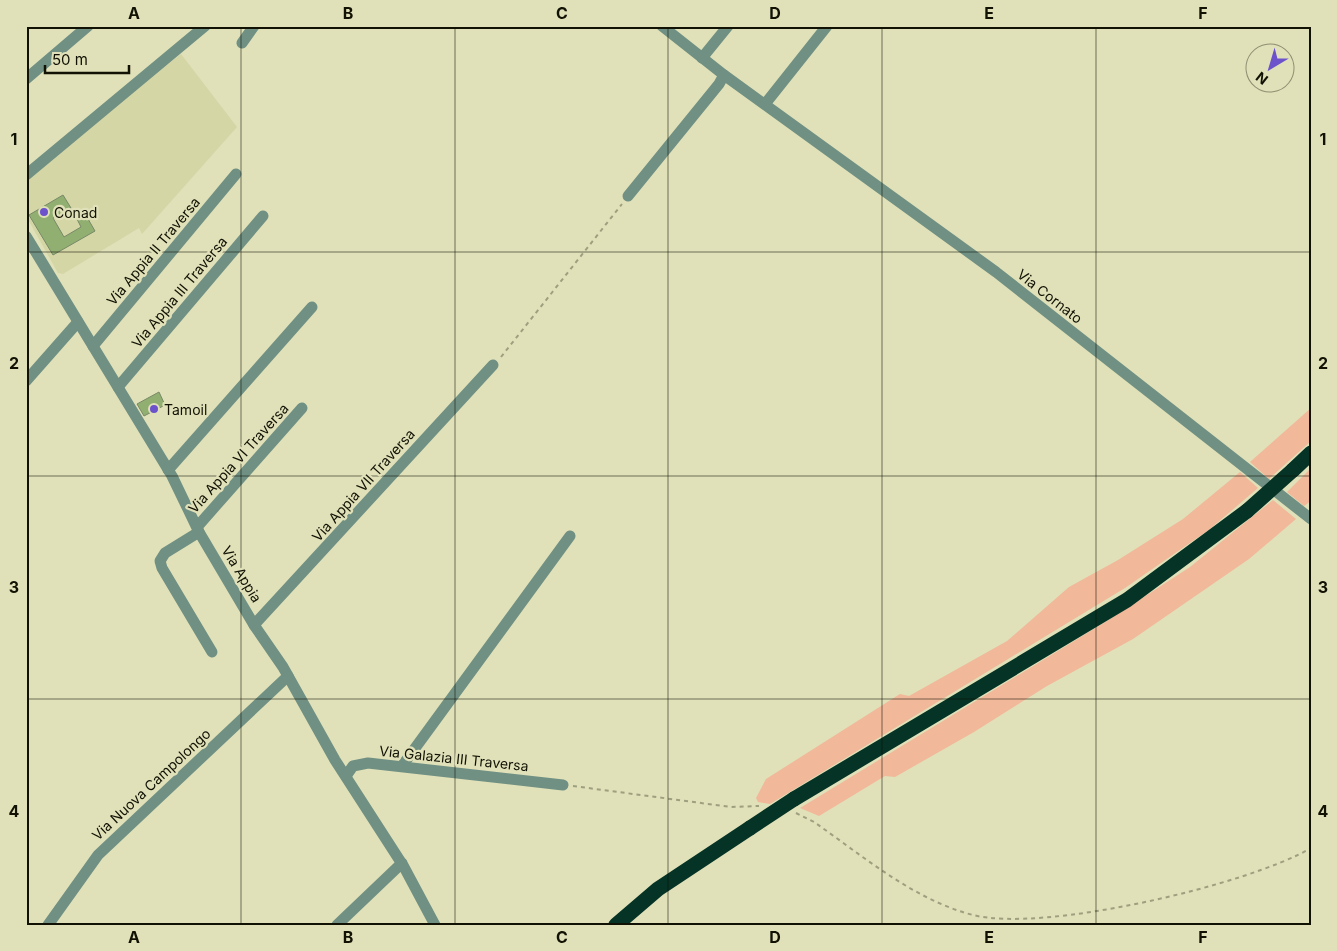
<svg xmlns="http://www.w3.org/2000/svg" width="1337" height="951" viewBox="0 0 1337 951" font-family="Inter,sans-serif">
<rect width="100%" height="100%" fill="#e0e1b9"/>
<!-- built -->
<path fill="#d5d6a6" d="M 181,54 L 237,127 L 142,234 L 139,228 L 63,274 L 58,273 L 26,216 L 26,179 L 122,99 Z"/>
<!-- green -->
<g fill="#f1b89a">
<path d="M 1311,408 L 1311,441 L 1269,479 L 1250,462 Z"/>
<path d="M 1311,468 L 1311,501 L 1304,506 L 1287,492 Z"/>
<path d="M 1240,472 L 1258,488 L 1210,529 L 1125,588 L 770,804 L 758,802 L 756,798 L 766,779 L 900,694 L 909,696 L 1007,641 L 1069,587 L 1118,560 L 1183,519 Z"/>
<path d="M 1273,500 L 1296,519 L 1249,559 L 1133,639 L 1047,686 L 974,732 L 895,777 L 885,776 L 819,816 L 800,808 L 1107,621 L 1190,567 Z"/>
</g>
<!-- building -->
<g fill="#92af72" stroke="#788967">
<path d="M 63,195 L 71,208 L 53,218 L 64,237 L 81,227 L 76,217 L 84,212 L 95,231 L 53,255 L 29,215 Z"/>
<path d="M 159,392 L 165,405 L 144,416 L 137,404 Z"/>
</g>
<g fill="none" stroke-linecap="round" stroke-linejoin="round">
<!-- path -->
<g stroke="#9e9f7f" stroke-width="2" stroke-dasharray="4 4" stroke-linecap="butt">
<path d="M 501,357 L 622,204"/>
<path d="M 573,786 L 731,807 L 759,806"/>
<path d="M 796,813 L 814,822 C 863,856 914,900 973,915 C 1043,933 1248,885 1311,848"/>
</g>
<!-- minor -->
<g stroke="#709083" stroke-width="11">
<path d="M 662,26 L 724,75 L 996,272 L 1311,519"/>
<path d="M 242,43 L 254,26"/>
<path d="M 702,58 L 728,26"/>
<path d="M 26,79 L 88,26"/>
<path d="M 765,104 L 827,26"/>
<path d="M 26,175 L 205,26"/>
<path d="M 628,196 L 719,84 L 724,75"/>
<path d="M 26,236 L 172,476 L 199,532 L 254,625 L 283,667 L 335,760 L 404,867 L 435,925"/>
<path d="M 93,346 L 236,174"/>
<path d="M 26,381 L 78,322"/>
<path d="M 118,387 L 263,216"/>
<path d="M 168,470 L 312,307"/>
<path d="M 197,527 L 302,408"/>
<path d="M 199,532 L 165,553 L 160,561 L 162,568 L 212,652"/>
<path d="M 254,625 L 493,365"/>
<path d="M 402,766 L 570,536"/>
<path d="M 346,776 L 353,766 L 368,763 L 563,785"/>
<path d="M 48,925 L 98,855 L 288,676"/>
<path d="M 337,925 L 402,863"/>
</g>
<!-- highway -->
<g stroke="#053326" stroke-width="15">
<path d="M 1293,470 L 1311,453"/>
<path d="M 794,799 L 1127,600 L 1247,511"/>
<path d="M 616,925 L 658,889 L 750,828"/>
</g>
<!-- highway-bridge -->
<g stroke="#053326" stroke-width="15">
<path d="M 1247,511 L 1293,470"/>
<path d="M 750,828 L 794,799"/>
</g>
</g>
<!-- grid -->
<path fill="none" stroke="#111104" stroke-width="1" stroke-opacity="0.55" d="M 241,26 L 241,925M 455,26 L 455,925M 668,26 L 668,925M 882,26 L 882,925M 1096,26 L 1096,925M 26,252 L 1311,252M 26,476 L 1311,476M 26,699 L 1311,699"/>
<!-- markers -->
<g fill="#6c52cb" stroke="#e0e1b9" stroke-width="2">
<circle cx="44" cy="212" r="5"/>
<circle cx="154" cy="409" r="5"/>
</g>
<g text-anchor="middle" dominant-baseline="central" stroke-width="4.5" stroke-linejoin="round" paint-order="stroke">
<!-- poi labels -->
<g font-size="14" fill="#111104" stroke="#e0e1b9" text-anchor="start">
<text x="54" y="212">Conad</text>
<text x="164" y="409">Tamoil</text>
</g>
<!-- street labels -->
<g font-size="14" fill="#111104" stroke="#e0e1b9">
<text transform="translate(153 251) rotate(-50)">Via Appia II Traversa</text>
<text transform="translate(179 292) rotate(-50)">Via Appia III Traversa</text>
<text transform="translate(1050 296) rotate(38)">Via Cornato</text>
<text transform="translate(238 458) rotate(-48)">Via Appia VI Traversa</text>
<text transform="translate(363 485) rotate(-48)">Via Appia VII Traversa</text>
<text transform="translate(242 574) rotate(59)">Via Appia</text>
<text transform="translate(454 758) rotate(6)">Via Galazia III Traversa</text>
<text transform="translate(151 784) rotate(-43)">Via Nuova Campolongo</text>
</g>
</g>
<!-- border -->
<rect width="1337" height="951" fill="none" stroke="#e0e1b9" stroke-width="55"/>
<!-- north arrow -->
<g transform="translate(1270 68) rotate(218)"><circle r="24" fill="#e0e1b9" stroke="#8d8e71"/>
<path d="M0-4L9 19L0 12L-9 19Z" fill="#6c52cb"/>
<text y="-8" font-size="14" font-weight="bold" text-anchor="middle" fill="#111104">N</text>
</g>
<!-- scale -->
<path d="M45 65v8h84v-8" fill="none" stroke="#111104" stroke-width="2.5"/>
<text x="52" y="65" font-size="15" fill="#111104" stroke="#e0e1b9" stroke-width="4" paint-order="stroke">50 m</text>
<rect x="28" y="28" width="1282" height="896" fill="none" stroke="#111104" stroke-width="2"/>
<g font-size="16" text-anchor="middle" font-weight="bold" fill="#111104">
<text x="134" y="19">A</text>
<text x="348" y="19">B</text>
<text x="562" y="19">C</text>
<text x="775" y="19">D</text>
<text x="989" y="19">E</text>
<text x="1203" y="19">F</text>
<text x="14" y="145">1</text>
<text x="1323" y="145">1</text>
<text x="14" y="369">2</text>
<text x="1323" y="369">2</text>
<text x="14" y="593">3</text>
<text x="1323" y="593">3</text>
<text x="14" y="817">4</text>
<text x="1323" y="817">4</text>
<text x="134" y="943">A</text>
<text x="348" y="943">B</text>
<text x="562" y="943">C</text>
<text x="775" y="943">D</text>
<text x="989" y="943">E</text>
<text x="1203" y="943">F</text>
</g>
</svg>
